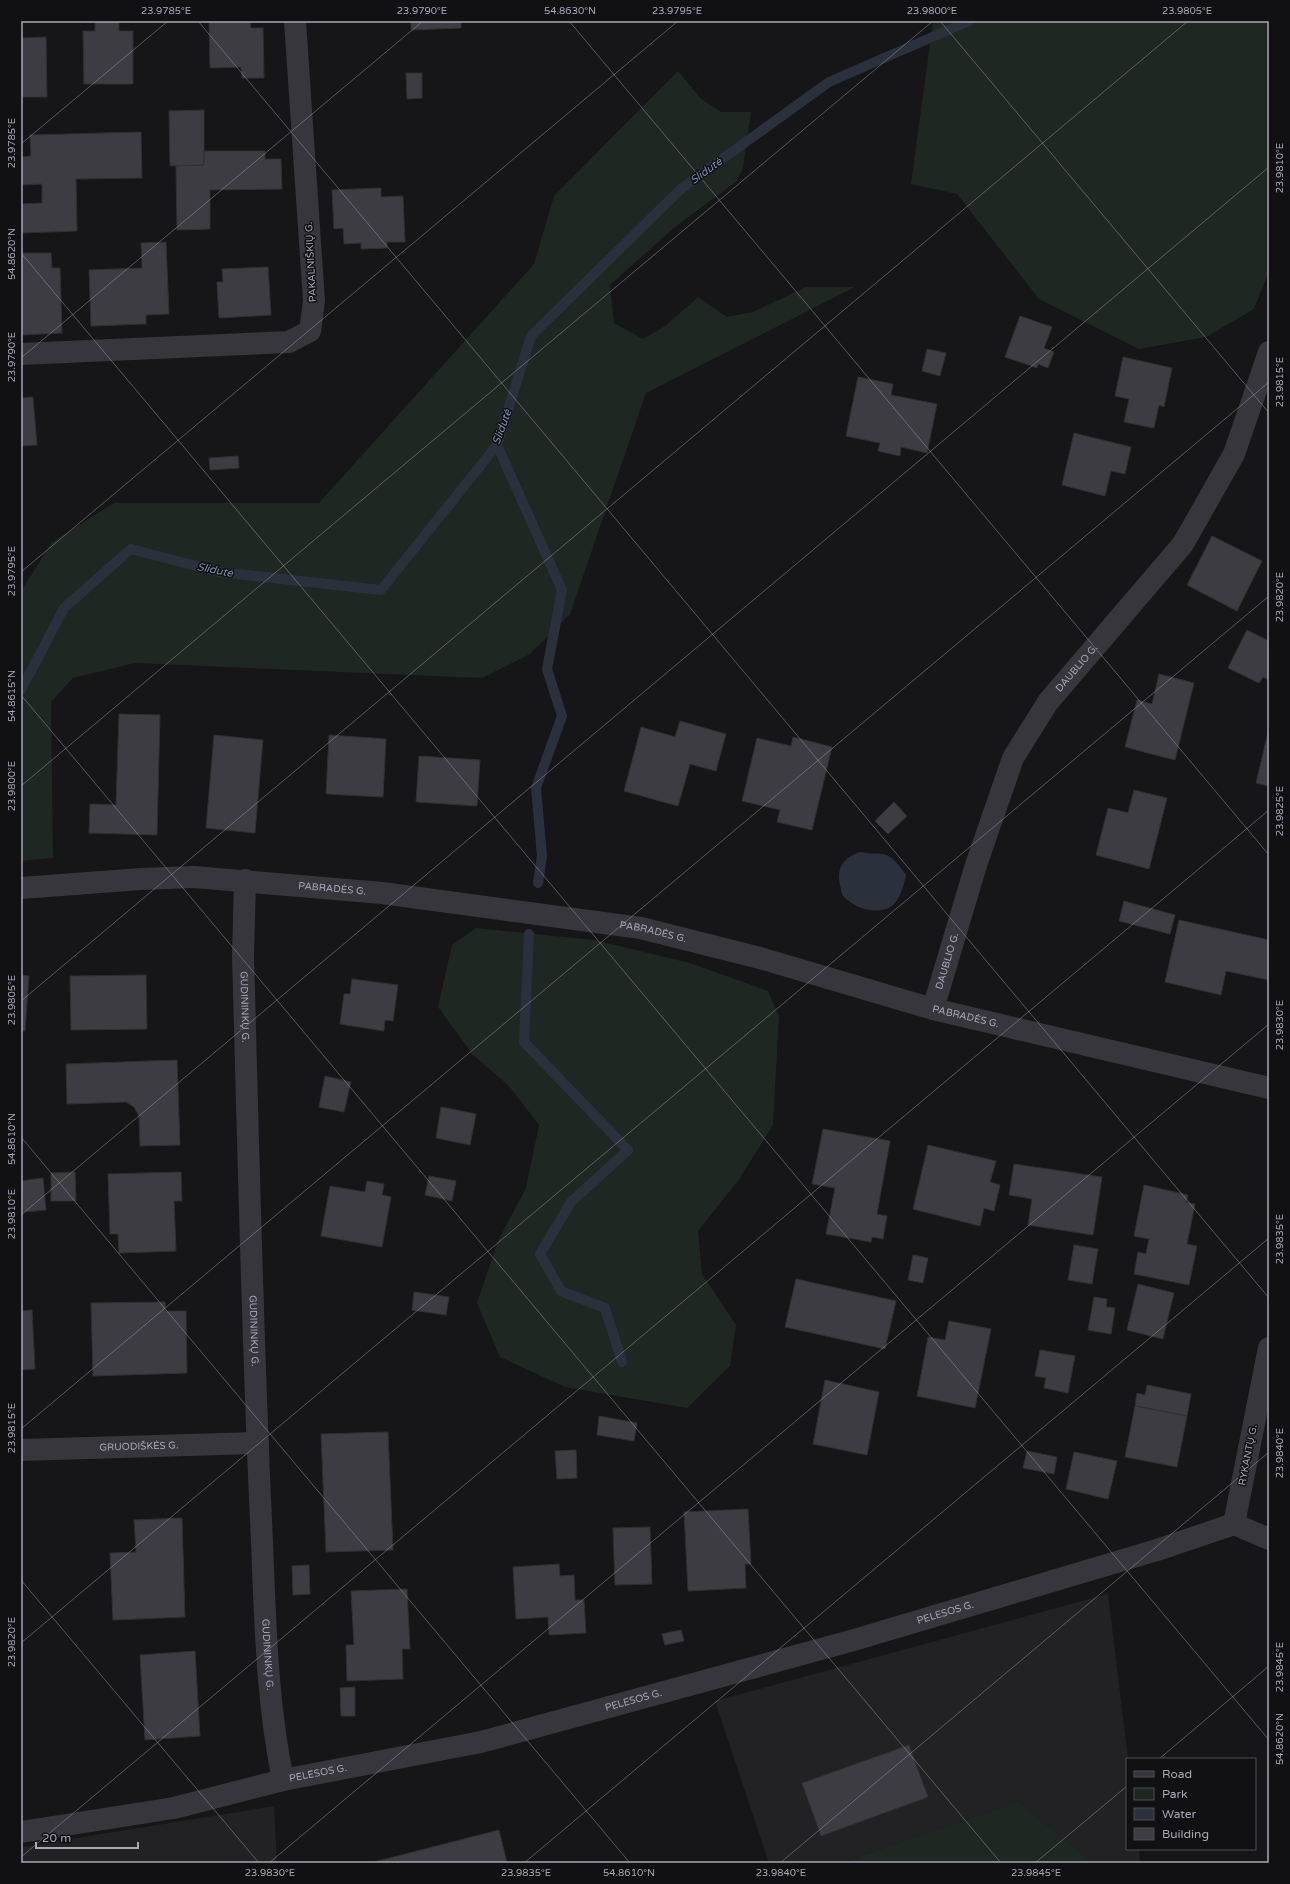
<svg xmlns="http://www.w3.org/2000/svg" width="1290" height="1884" viewBox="0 0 1290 1884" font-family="'Varela Round',sans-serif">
<rect width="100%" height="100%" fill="#161517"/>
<!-- built -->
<g fill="#222124">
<path d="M 1108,1594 L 1128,1759 L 1127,1849 L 1139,1849 L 1140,1863 L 1093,1863 L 1018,1803 L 841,1863 L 769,1863 L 715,1701 Z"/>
<path d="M 274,1806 L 277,1863 L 21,1863 L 21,1847 Z"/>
</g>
<!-- green -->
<g fill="#1f2722">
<path d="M 933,21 L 1269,21 L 1269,271 L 1254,309 L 1206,337 L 1139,349 L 1039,299 L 957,194 L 911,184 Z"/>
<path d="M 678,71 L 701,99 L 721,112 L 751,112 L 743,168 L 737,181 L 675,227 L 610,285 L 614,323 L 643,339 L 665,326 L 698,297 L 727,317 L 753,312 L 806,287 L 855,287 L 646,393 L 570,614 L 530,654 L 482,678 L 135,663 L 73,678 L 51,702 L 53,858 L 21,861 L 21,591 L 52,542 L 114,503 L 319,503 L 534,264 L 554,196 Z"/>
<path d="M 476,928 L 594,940 L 690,963 L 768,991 L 779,1017 L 773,1125 L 738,1181 L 698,1231 L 702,1274 L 736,1325 L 730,1366 L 687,1408 L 565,1387 L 500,1357 L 477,1303 L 498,1241 L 526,1188 L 539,1125 L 509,1086 L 473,1055 L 438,1007 L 452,945 Z"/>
<path d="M 1019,1803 L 1093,1863 L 841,1863 L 1019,1802 Z"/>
</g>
<!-- water -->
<path fill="#2b313c" d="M 860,852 C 868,854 874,853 882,854 C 893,855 900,867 906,875 C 904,884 901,897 894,904 C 880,917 855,909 843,896 C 841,893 841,888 840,885 C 836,868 844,857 860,852 Z"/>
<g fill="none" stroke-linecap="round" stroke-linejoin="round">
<!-- stream -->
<g stroke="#2b313c" stroke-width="10">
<path d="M 497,445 L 562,590 L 547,669 L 562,716 L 536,788 L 542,856 L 538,883"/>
<path d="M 21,690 L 64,608 L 131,549 L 219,572 L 381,590 L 497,445 L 531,336 L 682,188 L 829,82 L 969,21"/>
<path d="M 529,934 L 524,1042 L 628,1150 L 571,1202 L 540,1254 L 561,1291 L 605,1308 L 622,1362"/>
</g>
</g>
<!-- building -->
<g fill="#3d3c42" stroke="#302f33">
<path d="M 95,21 L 119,21 L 119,31 L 133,31 L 133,84 L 84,84 L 83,31 L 95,31 Z"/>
<path d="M 411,21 L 461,21 L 461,28 L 411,30 Z"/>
<path d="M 209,22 L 250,22 L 251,28 L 263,28 L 264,78 L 242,78 L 241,67 L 210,68 Z"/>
<path d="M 46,37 L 47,97 L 21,97 L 21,38 Z"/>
<path d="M 406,73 L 422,73 L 422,98 L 407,99 Z"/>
<path d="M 204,110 L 204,165 L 170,166 L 169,111 Z"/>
<path d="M 141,132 L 142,178 L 76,179 L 77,231 L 21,233 L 21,204 L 42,203 L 42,184 L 21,185 L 21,157 L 31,156 L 30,135 Z"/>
<path d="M 204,151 L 265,151 L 265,159 L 281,159 L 282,189 L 210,190 L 210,229 L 177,230 L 176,166 L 204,165 Z"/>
<path d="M 381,188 L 381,197 L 403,196 L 405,242 L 387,242 L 387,248 L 361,249 L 361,243 L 344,244 L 343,228 L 334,229 L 332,190 Z"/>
<path d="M 166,242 L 169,314 L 146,315 L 146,324 L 91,326 L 89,270 L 142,268 L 141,243 Z"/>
<path d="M 21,253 L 51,253 L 52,268 L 60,268 L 62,333 L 21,335 Z"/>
<path d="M 268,267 L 271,315 L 219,318 L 217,282 L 223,282 L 222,269 Z"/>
<path d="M 1020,316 L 1052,327 L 1044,348 L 1054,352 L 1048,368 L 1038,364 L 1037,368 L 1005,357 Z"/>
<path d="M 927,349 L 946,353 L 940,376 L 922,371 Z"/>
<path d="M 1123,357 L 1172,368 L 1164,407 L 1159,405 L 1154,428 L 1124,422 L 1129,399 L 1115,396 Z"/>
<path d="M 858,377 L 893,384 L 891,395 L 937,404 L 927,453 L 901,447 L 900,456 L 878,451 L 880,443 L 846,436 Z"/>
<path d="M 33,397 L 37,445 L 21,446 L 21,398 Z"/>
<path d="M 1074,433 L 1131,447 L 1125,474 L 1111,471 L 1105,496 L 1062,485 Z"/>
<path d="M 238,456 L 239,468 L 210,470 L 209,458 Z"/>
<path d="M 1212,536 L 1262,561 L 1237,611 L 1187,585 Z"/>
<path d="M 1247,630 L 1269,641 L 1269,680 L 1263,677 L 1259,683 L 1228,668 Z"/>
<path d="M 1159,674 L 1194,683 L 1175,760 L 1125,747 L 1137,700 L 1152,704 Z"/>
<path d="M 119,714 L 160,715 L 157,835 L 89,833 L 90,804 L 116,805 Z"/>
<path d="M 680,721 L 726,734 L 716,771 L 690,764 L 678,806 L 624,791 L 641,727 L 675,737 Z"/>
<path d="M 1269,728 L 1269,786 L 1256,783 Z"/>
<path d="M 214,735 L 263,740 L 255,833 L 206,828 Z"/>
<path d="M 329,735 L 386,739 L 383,797 L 326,794 Z"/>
<path d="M 793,737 L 832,747 L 812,830 L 777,822 L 780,810 L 742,801 L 757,738 L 791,746 Z"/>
<path d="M 419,756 L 480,760 L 477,806 L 416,802 Z"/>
<path d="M 1134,790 L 1167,798 L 1149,869 L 1096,855 L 1108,808 L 1128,813 Z"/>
<path d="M 894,802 L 907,816 L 888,834 L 875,821 Z"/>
<path d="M 1124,901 L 1175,915 L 1170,934 L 1119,921 Z"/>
<path d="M 1179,920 L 1269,940 L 1269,980 L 1226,971 L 1221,995 L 1165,982 Z"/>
<path d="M 21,975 L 29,976 L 25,1031 L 21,1031 Z"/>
<path d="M 146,975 L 147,1029 L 71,1030 L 70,976 Z"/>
<path d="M 352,979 L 398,985 L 393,1021 L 385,1020 L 384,1031 L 340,1024 L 344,994 L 350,994 Z"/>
<path d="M 177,1060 L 180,1145 L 140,1146 L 139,1116 L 134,1107 L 126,1102 L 67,1104 L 66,1064 Z"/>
<path d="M 325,1076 L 351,1082 L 344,1112 L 319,1107 Z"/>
<path d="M 441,1107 L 476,1114 L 470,1145 L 436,1138 Z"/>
<path d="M 823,1129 L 890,1141 L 877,1214 L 887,1216 L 883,1239 L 872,1237 L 871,1242 L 826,1234 L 835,1188 L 812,1184 Z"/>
<path d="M 928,1145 L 996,1161 L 990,1182 L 1000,1185 L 994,1211 L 984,1208 L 980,1226 L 913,1209 Z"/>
<path d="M 1014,1164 L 1102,1177 L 1093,1235 L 1028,1225 L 1032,1199 L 1009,1195 Z"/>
<path d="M 75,1172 L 76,1201 L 51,1201 L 51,1173 Z"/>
<path d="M 181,1172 L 182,1201 L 174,1201 L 176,1251 L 119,1253 L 118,1234 L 110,1234 L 108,1174 Z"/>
<path d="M 429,1176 L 456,1181 L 452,1201 L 425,1195 Z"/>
<path d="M 43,1178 L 46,1210 L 23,1212 L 21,1181 Z"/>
<path d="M 367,1181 L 384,1184 L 382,1195 L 391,1197 L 382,1247 L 321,1236 L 330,1186 L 365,1192 Z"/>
<path d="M 1144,1185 L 1188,1195 L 1186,1202 L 1195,1204 L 1187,1244 L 1197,1246 L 1189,1285 L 1134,1274 L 1138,1252 L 1146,1254 L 1149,1239 L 1134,1236 Z"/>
<path d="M 1074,1245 L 1098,1249 L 1092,1284 L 1068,1280 Z"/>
<path d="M 913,1255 L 928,1258 L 923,1283 L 908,1280 Z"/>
<path d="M 796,1279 L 896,1301 L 885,1349 L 785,1327 Z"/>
<path d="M 1138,1284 L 1174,1293 L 1163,1339 L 1127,1330 Z"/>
<path d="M 414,1292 L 449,1297 L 446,1315 L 412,1310 Z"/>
<path d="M 1094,1297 L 1107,1299 L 1106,1307 L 1115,1308 L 1111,1334 L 1088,1330 Z"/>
<path d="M 165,1302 L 165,1311 L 186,1311 L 187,1373 L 93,1376 L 91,1303 Z"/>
<path d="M 32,1310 L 35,1369 L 21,1370 L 21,1311 Z"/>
<path d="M 949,1321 L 991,1329 L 975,1408 L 917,1396 L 928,1337 L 945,1340 Z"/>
<path d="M 1040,1350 L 1075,1356 L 1068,1393 L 1044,1388 L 1046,1378 L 1035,1376 Z"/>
<path d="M 825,1380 L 879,1392 L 867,1455 L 813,1444 Z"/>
<path d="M 1147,1385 L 1191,1394 L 1187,1416 L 1135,1406 L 1137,1393 L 1145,1395 Z"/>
<path d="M 1135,1406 L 1187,1416 L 1177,1467 L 1125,1457 Z"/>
<path d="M 599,1416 L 637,1423 L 634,1441 L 597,1435 Z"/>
<path d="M 388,1432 L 393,1550 L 326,1552 L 321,1434 Z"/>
<path d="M 576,1450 L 577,1478 L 557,1479 L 555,1451 Z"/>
<path d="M 1027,1451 L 1057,1457 L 1054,1474 L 1023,1468 Z"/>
<path d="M 1074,1452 L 1117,1461 L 1108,1499 L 1066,1489 Z"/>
<path d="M 748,1509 L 751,1564 L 745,1564 L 746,1588 L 688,1591 L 684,1512 Z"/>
<path d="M 182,1518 L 185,1617 L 113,1620 L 110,1553 L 136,1552 L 134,1520 Z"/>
<path d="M 650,1527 L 652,1584 L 615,1585 L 613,1528 Z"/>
<path d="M 559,1564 L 560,1576 L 574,1575 L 575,1600 L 584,1600 L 586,1633 L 549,1635 L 548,1617 L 516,1619 L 513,1567 Z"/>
<path d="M 309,1565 L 310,1594 L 293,1595 L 292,1566 Z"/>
<path d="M 407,1589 L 410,1649 L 402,1649 L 403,1679 L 347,1681 L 346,1645 L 354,1645 L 351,1591 Z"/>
<path d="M 681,1630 L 684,1641 L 665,1645 L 662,1634 Z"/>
<path d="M 195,1651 L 200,1736 L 145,1740 L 140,1655 Z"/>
<path d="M 355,1687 L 355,1716 L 341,1716 L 340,1688 Z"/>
<path d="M 909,1745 L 928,1797 L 821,1836 L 802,1783 Z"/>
<path d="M 499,1830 L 507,1863 L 370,1863 Z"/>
</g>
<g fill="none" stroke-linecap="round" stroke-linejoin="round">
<!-- minor -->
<g stroke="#37363c" stroke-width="22">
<path d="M 21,354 L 289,342 L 310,331 L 314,301 L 295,21"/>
<path id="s1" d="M 245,880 L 243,955 C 248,1136 252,1318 260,1499 C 265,1592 264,1688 283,1780"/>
<path id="s2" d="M 933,1009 L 976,865 L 1013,758 L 1048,702 L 1183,544 L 1234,454 L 1269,352"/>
<path d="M 1269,1348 L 1234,1524 L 1269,1539"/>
<path id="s3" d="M 21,1450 L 258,1443"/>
<path id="s4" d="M 21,1832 L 174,1808 L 283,1780 L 481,1742 L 854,1640 L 1157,1550 L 1234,1524"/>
</g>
<!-- tertiary -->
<path stroke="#37363c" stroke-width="22" id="s5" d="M 21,888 L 141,879 L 194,877 L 382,893 L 641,928 L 760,958 L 933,1009 L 1269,1088"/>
</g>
<!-- ticks -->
<path fill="none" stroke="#a7a8b8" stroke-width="1" stroke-opacity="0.45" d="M 198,21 L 1269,1298M 569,21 L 1269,855M 940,21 L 1269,413M 21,144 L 168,21M 21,253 L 1269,1740M 21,358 L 423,21M 21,572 L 678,21M 21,695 L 1001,1863M 21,786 L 933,21M 21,1001 L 1188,21M 21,1137 L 630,1863M 21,1215 L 1269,167M 21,1429 L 1269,382M 21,1580 L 259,1863M 21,1643 L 1269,596M 1159,1759 L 1269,1666M 21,1857 L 1269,810M 269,1863 L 1269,1024M 524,1863 L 1269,1238M 780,1863 L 1269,1452M 1035,1863 L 1127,1786"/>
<g text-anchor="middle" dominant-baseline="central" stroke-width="3" stroke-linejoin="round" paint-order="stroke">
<!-- street labels -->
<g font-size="10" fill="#a7a8b8" stroke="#111012">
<text transform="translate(311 262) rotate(-93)">PAKALNIŠKIŲ G.</text>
<text stroke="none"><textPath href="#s2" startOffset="374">DAUBLIO G.</textPath></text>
<text stroke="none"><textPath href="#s5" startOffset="312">PABRADĖS G.</textPath></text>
<text stroke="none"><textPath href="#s5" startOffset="636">PABRADĖS G.</textPath></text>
<text stroke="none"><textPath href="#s2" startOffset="50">DAUBLIO G.</textPath></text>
<text stroke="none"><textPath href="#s1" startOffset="127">GUDININKŲ G.</textPath></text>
<text stroke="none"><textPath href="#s5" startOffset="960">PABRADĖS G.</textPath></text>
<text stroke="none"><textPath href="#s1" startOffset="451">GUDININKŲ G.</textPath></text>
<text stroke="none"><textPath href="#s3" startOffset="118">GRUODIŠKĖS G.</textPath></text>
<text transform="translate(1248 1455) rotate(-79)">RYKANTŲ G.</text>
<text stroke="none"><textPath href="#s4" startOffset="951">PELESOS G.</textPath></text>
<text stroke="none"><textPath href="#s1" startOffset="775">GUDININKŲ G.</textPath></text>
<text stroke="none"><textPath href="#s4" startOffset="627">PELESOS G.</textPath></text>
<text stroke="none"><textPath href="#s4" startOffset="303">PELESOS G.</textPath></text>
</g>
<!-- water labels -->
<g font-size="11" font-style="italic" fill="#7d8eb4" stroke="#111012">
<text transform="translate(706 171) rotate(-36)">Slidutė</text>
<text transform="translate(502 427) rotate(-70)">Slidutė</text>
<text transform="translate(215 570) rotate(11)">Slidutė</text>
</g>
</g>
<!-- border -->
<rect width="1290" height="1884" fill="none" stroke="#111012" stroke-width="44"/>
<!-- legend -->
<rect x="1126" y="1758" width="130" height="92" fill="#111012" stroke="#4d4d54"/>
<rect x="1134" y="1771" width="20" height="6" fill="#37363c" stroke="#4d4d54"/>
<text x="1162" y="1778" font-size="12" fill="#a7a8b8">Road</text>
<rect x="1134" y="1788" width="20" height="12" fill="#1f2722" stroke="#4d4d54"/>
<text x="1162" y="1798" font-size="12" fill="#a7a8b8">Park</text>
<rect x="1134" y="1808" width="20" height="12" fill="#2b313c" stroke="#4d4d54"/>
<text x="1162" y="1818" font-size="12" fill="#a7a8b8">Water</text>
<rect x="1134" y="1828" width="20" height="12" fill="#3d3c42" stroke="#4d4d54"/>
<text x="1162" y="1838" font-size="12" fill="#a7a8b8">Building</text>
<!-- scale -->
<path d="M36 1842v6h102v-6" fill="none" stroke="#a7a8b8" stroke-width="2"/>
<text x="42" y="1842" font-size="12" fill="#a7a8b8" stroke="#111012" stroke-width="3" paint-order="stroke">20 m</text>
<rect x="22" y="22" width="1246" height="1840" fill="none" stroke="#a7a8b8" stroke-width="1.5"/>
<g font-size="10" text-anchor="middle" fill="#a7a8b8">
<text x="166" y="14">23.9785°E</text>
<text x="422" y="14">23.9790°E</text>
<text x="570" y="14">54.8630°N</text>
<text x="677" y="14">23.9795°E</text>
<text x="932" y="14">23.9800°E</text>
<text x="1187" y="14">23.9805°E</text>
<text transform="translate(11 143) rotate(-90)" y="4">23.9785°E</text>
<text transform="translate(1279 168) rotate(-90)" y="4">23.9810°E</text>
<text transform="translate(11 254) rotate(-90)" y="4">54.8620°N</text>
<text transform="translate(11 357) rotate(-90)" y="4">23.9790°E</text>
<text transform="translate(1279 382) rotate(-90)" y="4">23.9815°E</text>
<text transform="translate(11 571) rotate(-90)" y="4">23.9795°E</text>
<text transform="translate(1279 597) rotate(-90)" y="4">23.9820°E</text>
<text transform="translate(11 696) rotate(-90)" y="4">54.8615°N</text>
<text transform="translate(11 786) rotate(-90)" y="4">23.9800°E</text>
<text transform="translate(1279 811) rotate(-90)" y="4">23.9825°E</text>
<text transform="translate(11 1000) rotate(-90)" y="4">23.9805°E</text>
<text transform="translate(1279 1025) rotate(-90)" y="4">23.9830°E</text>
<text transform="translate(11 1139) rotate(-90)" y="4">54.8610°N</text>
<text transform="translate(11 1214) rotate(-90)" y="4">23.9810°E</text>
<text transform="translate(1279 1239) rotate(-90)" y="4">23.9835°E</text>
<text transform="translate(11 1428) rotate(-90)" y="4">23.9815°E</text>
<text transform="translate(1279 1453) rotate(-90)" y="4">23.9840°E</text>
<text transform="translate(11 1642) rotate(-90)" y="4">23.9820°E</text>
<text transform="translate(1279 1667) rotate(-90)" y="4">23.9845°E</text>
<text transform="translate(1279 1739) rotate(-90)" y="4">54.8620°N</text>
<text x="270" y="1876">23.9830°E</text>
<text x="526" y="1876">23.9835°E</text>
<text x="629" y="1876">54.8610°N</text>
<text x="781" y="1876">23.9840°E</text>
<text x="1036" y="1876">23.9845°E</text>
</g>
</svg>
